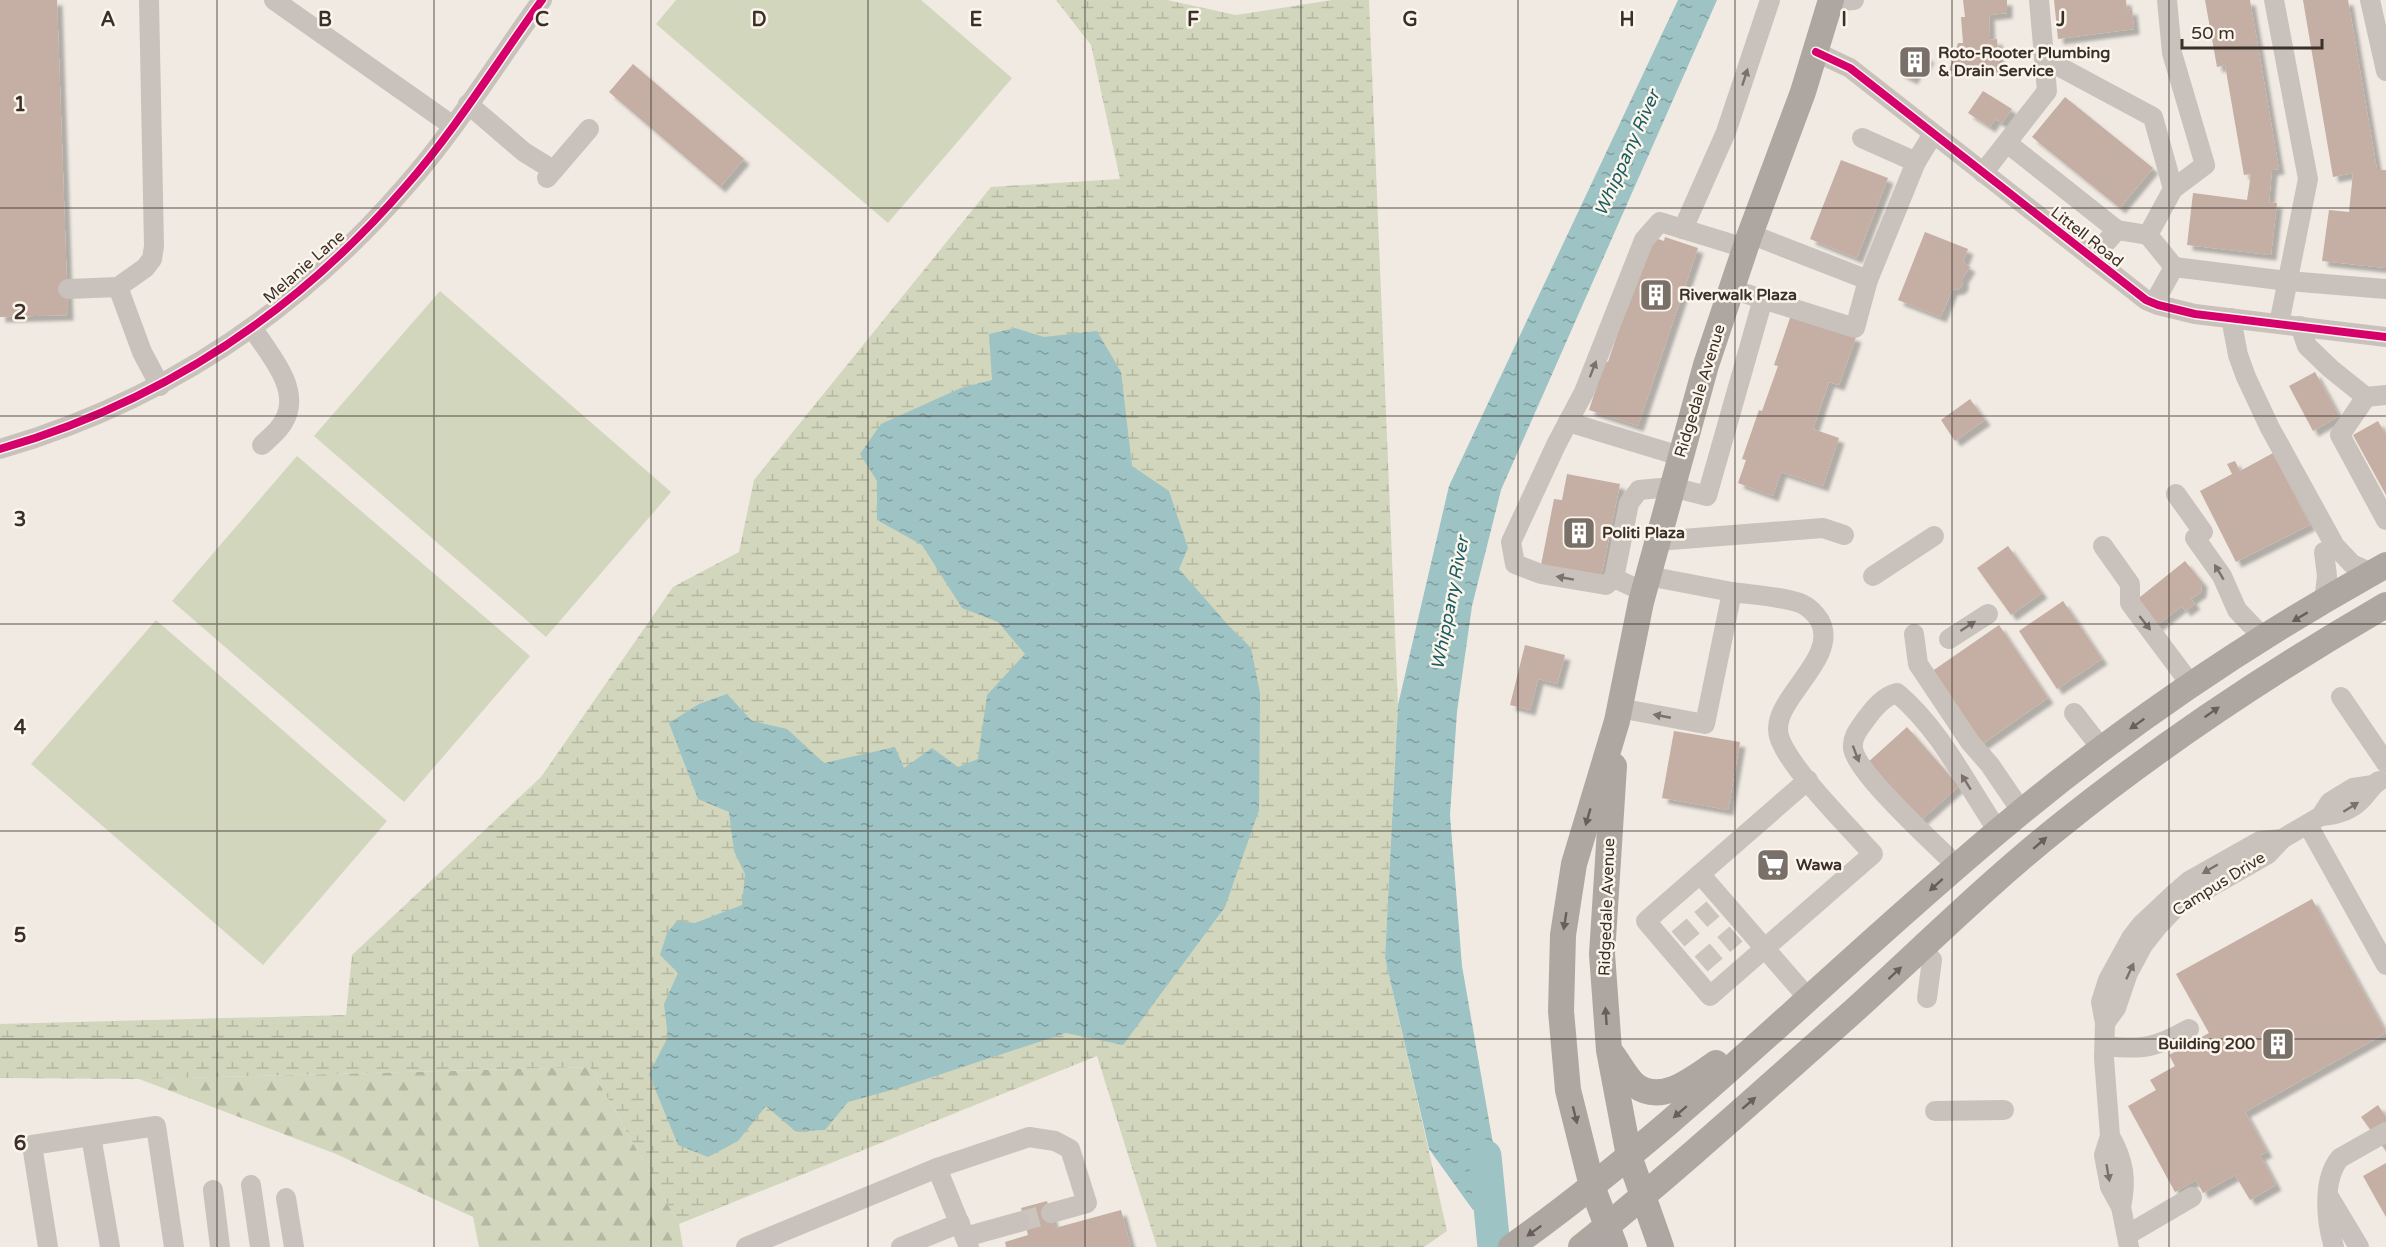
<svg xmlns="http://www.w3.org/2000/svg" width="2386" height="1247" viewBox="0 0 2386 1247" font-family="'Varela Round',sans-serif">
<defs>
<pattern id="forest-firs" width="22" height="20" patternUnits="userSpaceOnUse" patternTransform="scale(1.5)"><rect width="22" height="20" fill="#d1d6bc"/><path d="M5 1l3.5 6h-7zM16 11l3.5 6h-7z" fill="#b4b8a2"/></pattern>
<pattern id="wetland-marsh" width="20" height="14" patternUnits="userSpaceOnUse" patternTransform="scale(1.5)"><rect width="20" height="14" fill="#d1d6bc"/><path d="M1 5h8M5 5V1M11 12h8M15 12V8" fill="none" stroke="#b4b8a2"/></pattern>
<pattern id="water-ripples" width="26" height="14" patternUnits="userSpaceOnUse" patternTransform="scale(1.5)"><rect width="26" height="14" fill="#9dc3c4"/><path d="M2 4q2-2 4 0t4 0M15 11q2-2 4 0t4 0" fill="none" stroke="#819f9f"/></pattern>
<filter id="shadow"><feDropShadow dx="5.5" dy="5.5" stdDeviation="1.5" flood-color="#0004"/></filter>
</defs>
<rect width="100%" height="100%" fill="#f0eae3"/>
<!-- forest -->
<path fill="url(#forest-firs)" d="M 590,1067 L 679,1224 L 683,1247 L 479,1247 L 473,1217 L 336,1154 L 139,1079 Z"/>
<!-- wetland -->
<path fill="url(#wetland-marsh)" d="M 1056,0 L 1167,0 L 1236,15 L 1332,0 L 1369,0 L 1398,705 L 1385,958 L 1447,1231 L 1424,1247 L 1157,1247 L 1097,1056 L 679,1224 L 590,1067 L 139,1079 L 0,1078 L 0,1024 L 346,1015 L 352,955 L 541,777 L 673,587 L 739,552 L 754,480 L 991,187 L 1120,179 L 1091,45 Z"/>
<!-- pitch -->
<g fill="#d1d6bc">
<path d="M 676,0 L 921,0 L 1012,78 L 888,223 L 656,24 Z"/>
<path d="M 440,291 L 671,492 L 546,637 L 314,436 Z"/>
<path d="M 297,456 L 530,656 L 404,802 L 172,601 Z"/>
<path d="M 156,620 L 387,821 L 263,965 L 31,764 Z"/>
</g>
<!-- water -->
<g fill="url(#water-ripples)">
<path d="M 1678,0 L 1717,0 L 1501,490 L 1472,606 L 1457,712 L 1450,815 L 1462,966 L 1502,1195 L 1473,1210 L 1429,1149 L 1385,958 L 1398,705 L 1449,486 Z"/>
<path d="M 1015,328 L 1044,337 L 1097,331 L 1121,372 L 1132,466 L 1169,491 L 1188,548 L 1179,569 L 1228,625 L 1251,648 L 1260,693 L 1259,810 L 1225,907 L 1123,1045 L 1066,1033 L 902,1087 L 848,1102 L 825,1130 L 795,1131 L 766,1106 L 738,1141 L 708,1157 L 678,1145 L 649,1074 L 668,1037 L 664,1004 L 678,973 L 660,955 L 667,933 L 677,921 L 695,923 L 742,905 L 745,874 L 734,851 L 729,812 L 698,799 L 669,723 L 699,704 L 727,694 L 752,721 L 787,729 L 824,763 L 895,747 L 904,768 L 932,748 L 958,767 L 978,759 L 987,695 L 1025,654 L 998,622 L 962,608 L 922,545 L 877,520 L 877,481 L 860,454 L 881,424 L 961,388 L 992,380 L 989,334 Z"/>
</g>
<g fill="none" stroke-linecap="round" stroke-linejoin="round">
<!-- river -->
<path stroke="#9dc3c4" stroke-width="33" d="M 1485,1156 L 1494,1247"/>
</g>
<!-- building -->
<g fill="#c5aea3" filter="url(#shadow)">
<path d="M 0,0 L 57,0 L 68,315 L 0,317 Z"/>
<path d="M 1963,0 L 2007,0 L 2007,13 L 1989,15 L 1990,40 L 1997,39 L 1999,67 L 1949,71 L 1958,43 L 1963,43 L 1961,17 L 1965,17 Z"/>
<path d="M 2054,0 L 2126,0 L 2127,10 L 2132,9 L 2134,29 L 2058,39 Z"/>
<path d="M 2205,0 L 2250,0 L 2279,169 L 2272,170 L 2269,202 L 2277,203 L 2271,255 L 2187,245 L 2193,193 L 2247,200 L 2251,174 L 2244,175 L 2225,65 L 2217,67 Z"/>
<path d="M 2303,0 L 2348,0 L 2377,170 L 2386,170 L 2386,268 L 2322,261 L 2329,210 L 2349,212 L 2353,173 L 2333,177 Z"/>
<path d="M 1911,49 L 1929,57 L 1922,70 L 1918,68 L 1912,79 L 1899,72 Z"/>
<path d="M 633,64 L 744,159 L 720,187 L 609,92 Z"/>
<path d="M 1983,91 L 2012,109 L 2002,123 L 1995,119 L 1990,127 L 1968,113 Z"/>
<path d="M 2065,97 L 2153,168 L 2120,208 L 2032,137 Z"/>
<path d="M 1841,160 L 1888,178 L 1857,258 L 1810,239 Z"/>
<path d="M 1925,232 L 1968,249 L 1963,262 L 1970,267 L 1963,278 L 1963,285 L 1959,289 L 1952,290 L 1941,317 L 1898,300 Z"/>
<path d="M 1650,236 L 1664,241 L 1665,237 L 1698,248 L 1638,426 L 1589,410 L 1605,361 L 1608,362 Z"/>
<path d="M 1791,315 L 1856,337 L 1839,385 L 1829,382 L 1813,429 L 1839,438 L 1823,486 L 1781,472 L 1773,496 L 1738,483 L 1746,460 L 1742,459 L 1759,410 L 1762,411 L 1778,366 L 1774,365 Z"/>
<path d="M 2315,372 L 2339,416 L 2313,431 L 2289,386 Z"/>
<path d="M 1970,399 L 1985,420 L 1955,441 L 1941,420 Z"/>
<path d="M 2378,421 L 2386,435 L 2386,495 L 2353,435 Z"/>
<path d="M 2273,453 L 2310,525 L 2236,562 L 2200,491 L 2232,474 L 2227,464 L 2235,461 L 2240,471 Z"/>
<path d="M 1567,474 L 1620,484 L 1601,577 L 1541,565 L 1554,499 L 1562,500 Z"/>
<path d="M 2008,546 L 2042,593 L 2011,615 L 1977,568 Z"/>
<path d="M 2185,561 L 2202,582 L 2201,592 L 2191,599 L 2195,604 L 2185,611 L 2182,606 L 2155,627 L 2135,601 Z"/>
<path d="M 2063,601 L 2102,659 L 2057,689 L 2019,631 Z"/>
<path d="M 1999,625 L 2048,698 L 1978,747 L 1928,674 Z"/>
<path d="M 1525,645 L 1565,655 L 1557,684 L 1538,679 L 1530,710 L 1510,705 Z"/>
<path d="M 1907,727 L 1959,786 L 1918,823 L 1866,764 Z"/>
<path d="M 1674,731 L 1740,742 L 1728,810 L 1662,798 Z"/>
<path d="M 2312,899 L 2386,1033 L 2245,1112 L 2267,1152 L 2260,1155 L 2276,1185 L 2250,1200 L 2235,1175 L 2203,1193 L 2196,1180 L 2175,1192 L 2128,1106 L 2156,1090 L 2150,1080 L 2175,1066 L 2169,1055 L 2209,1033 L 2176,974 Z"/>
<path d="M 2378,1105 L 2386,1117 L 2386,1151 L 2361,1117 Z"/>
<path d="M 2386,1163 L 2386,1217 L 2363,1176 Z"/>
<path d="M 1047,1201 L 1055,1228 L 1121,1210 L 1131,1247 L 1006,1247 L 1005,1242 L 1028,1235 L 1021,1208 Z"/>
</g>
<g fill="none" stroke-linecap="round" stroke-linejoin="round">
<!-- minor-tunnel -->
<g stroke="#ccc5be" stroke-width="20" stroke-dasharray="20 10" stroke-linecap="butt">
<path d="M 1678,939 L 1713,909"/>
<path d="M 1701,964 L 1736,934"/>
<path d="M 1019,1222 L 1051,1213"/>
</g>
<!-- minor -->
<g stroke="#c9c2bc" stroke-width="20">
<path d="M 274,0 L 453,126"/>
<path d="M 2274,0 L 2308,179 L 2279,324"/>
<path d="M 2370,0 L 2386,71"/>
<path d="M 1830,2 L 1854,0"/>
<path d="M 1816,52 L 1850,68 L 2146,300 L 2158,305 L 2195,314 L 2386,337"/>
<path d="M 2045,59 L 2153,117 L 2173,189"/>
<path d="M 468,104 L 524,152 L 553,170"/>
<path d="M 1862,138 L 1916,162"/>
<path d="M 2007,143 L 2117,230 L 2148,235 L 2174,267 L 2154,303"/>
<path d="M 1983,173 L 2047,91 L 2039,0"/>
<path d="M 547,178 L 589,129"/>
<path d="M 1683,229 L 1726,132 L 1770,0"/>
<path d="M 2148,235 L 2173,189 L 2205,165 L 2172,53 L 2167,0"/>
<path d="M 2092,258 L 2117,230"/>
<path d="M 2174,267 L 2288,281 L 2386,289"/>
<path d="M 1868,280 L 1916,162 L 1933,134"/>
<path d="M 118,287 L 142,352 L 160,386"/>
<path d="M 68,289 L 118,287 L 145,268 L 152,259 L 154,246 L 149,0"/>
<path d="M 1731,289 L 1855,328 L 1868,280 L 1750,234"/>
<path d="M 2231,318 L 2238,355 L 2246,377 L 2270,428 L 2335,546 L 2352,564 L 2372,573"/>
<path d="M 2300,326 L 2307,346 L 2331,369 L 2366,397 L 2386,395"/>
<path d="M 253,329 C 269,354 302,389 284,421 C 279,431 270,437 262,445"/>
<path d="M 2366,397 L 2340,435 L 2386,520"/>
<path d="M 1568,422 L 1680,456"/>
<path d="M 0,449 C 162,402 295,314 405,187 C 456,129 497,62 542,0"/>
<path d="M 2176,494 L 2203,532 L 2195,538 L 2222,576 L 2237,610 L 2264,638"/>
<path d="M 1657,541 L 1823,528 L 1844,535"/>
<path d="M 2103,546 L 2130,584 L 2130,603 L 2192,686"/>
<path d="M 2324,552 L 2327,576 L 2324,602"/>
<path d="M 1873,576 L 1934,536"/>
<path d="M 1614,578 L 1606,585 L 1541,574 L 1515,564 L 1511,542 L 1556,445 L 1584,392 L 1644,240 L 1660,222 L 1745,248"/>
<path d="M 1644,592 L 1614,578 L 1629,503 L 1639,490 L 1672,487 L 1707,496 L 1763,299"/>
<path d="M 1732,592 C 1754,595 1779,596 1800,603 C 1808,606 1816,614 1820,621 C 1840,660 1769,700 1779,736 C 1787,766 1850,828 1873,854 L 1710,996 L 1646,921 L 1808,780"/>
<path d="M 1914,634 L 1918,664 L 1970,742 L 1990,765 L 2022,812"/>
<path d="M 1949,639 L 1988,614"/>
<path d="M 2341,697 L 2386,763"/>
<path d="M 1619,708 L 1705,724 L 1732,592 L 1648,576"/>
<path d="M 2074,713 L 2102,749"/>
<path d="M 2321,816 C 2336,815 2351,811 2362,799 C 2368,793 2371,786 2379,781"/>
<path d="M 2308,825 L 2386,965"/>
<path d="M 1957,866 C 1937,846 1855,772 1853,748 C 1852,736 1859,729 1866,719 C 1874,708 1884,696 1897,693 C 1941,730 1966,784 1998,831"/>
<path d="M 1700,874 L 1808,998"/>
<path d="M 1922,948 L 1932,960 L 1927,998"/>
<path d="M 2105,1023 L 2116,1008 L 2128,973 L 2143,945 L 2158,926 L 2177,906 L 2268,854 L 2282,839 L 2321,816 L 2330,802 L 2353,788 L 2373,785"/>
<path d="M 2105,1046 C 2143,1050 2155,1048 2189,1029"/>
<path d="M 1935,1111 L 2004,1110"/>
<path d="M 91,1136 L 110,1247"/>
<path d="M 2110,1136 C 2124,1161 2127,1180 2121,1207"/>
<path d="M 937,1168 L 969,1247"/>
<path d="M 251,1185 L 260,1247"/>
<path d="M 213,1190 L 220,1247"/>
<path d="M 2329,1197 L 2359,1247"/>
<path d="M 286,1198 L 294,1247"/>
<path d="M 2127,1235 L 2192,1197"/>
<path d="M 965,1237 L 1019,1222"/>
<path d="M 48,1247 L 32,1145 L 156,1126 L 174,1247"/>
<path d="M 746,1247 L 937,1168 L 1029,1137 L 1055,1141 L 1070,1149 L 1087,1203 L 1051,1213"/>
<path d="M 901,1247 L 960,1223"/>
<path d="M 2129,1247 L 2121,1207 L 2110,1187 L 2104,1155 L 2110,1136 L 2104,1058 L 2105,1023 L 2101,1002 L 2108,980 L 2131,938 L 2141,925 L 2175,893 L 2189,881 L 2260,841 L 2282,839"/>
<path d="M 2334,1247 C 2326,1222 2322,1179 2340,1158 L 2386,1132"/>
</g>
<!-- major -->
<g stroke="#aea7a1" stroke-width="26">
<path d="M 1614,766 L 1602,954 L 1609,1050 L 1629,1156 L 1661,1247"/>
<path d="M 1612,1054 C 1619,1063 1626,1077 1635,1085 C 1662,1106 1695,1077 1716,1063"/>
<path d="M 1511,1247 C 1689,1120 1840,962 2008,823 C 2125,725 2253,639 2386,565"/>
<path d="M 1581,1247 C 1673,1173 1760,1094 1848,1016 C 1918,953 1986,885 2060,826 C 2163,743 2272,671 2386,605"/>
<path d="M 1615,1247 L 1592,1186 L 1568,1090 L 1561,1011 L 1563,935 L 1574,864 L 1617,721 L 1641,602 L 1706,365 L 1749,237 L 1803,92 L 1831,0"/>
</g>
<defs>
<g id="cycleway">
<path d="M 1816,52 L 1850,68 L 2146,300 L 2158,305 L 2195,314 L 2386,337"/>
<path d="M 0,449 C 162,402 295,314 405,187 C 456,129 497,62 542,0"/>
</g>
</defs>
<!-- cycleway casing -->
<use href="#cycleway" stroke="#fcf5eb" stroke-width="11"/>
<!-- cycleway -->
<use href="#cycleway" stroke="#d6006c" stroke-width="8"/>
</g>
<!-- one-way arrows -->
<defs><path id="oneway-solid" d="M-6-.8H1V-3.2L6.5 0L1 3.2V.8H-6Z" transform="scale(1.5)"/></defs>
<g fill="#7b716b">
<use href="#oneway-solid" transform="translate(1745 77) rotate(-72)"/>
<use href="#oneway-solid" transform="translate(1593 369) rotate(-69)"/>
<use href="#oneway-solid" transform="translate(2219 572) rotate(-121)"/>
<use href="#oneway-solid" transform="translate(1565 578) rotate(-170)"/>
<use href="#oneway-solid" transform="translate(2145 623) rotate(52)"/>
<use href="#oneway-solid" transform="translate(1968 626) rotate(-33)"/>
<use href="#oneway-solid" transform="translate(1662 716) rotate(-169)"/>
<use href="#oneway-solid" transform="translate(1856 754) rotate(69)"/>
<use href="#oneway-solid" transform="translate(1966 782) rotate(-122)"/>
<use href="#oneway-solid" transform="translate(2351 807) rotate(-32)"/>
<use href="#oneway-solid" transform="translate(2210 869) rotate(150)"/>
<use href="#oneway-solid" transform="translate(2130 971) rotate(-65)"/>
<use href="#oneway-solid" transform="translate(2108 1173) rotate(80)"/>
</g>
<g fill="#695f59">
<use href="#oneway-solid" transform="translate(2300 617) rotate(149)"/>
<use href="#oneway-solid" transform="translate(2212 712) rotate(-35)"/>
<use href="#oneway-solid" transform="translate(2137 724) rotate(145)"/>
<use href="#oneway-solid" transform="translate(1588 817) rotate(106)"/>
<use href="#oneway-solid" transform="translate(2040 843) rotate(-41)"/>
<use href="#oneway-solid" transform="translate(1936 885) rotate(138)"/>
<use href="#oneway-solid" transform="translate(1565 921) rotate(99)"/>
<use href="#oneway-solid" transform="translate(1895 973) rotate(-43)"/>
<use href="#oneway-solid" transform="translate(1606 1016) rotate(-94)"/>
<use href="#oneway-solid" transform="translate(1749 1103) rotate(-41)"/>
<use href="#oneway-solid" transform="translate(1680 1112) rotate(139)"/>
<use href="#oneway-solid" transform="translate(1575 1115) rotate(76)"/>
<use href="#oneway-solid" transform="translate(1534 1231) rotate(144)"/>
</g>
<!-- grid -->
<path fill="none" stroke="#3b2f29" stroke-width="1.5" stroke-opacity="0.55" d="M 217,0 L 217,1247M 434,0 L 434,1247M 651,0 L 651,1247M 868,0 L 868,1247M 1085,0 L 1085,1247M 1301,0 L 1301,1247M 1518,0 L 1518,1247M 1735,0 L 1735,1247M 1952,0 L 1952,1247M 2169,0 L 2169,1247M 0,208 L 2386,208M 0,416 L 2386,416M 0,624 L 2386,624M 0,831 L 2386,831M 0,1039 L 2386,1039"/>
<!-- icons -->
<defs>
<symbol id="building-square" viewBox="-11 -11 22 22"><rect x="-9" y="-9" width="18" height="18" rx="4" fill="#7a706a" stroke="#fcf5eb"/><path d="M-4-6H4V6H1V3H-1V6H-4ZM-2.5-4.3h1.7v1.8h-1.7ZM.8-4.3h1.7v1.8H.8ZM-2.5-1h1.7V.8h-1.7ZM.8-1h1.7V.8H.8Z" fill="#fff"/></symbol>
<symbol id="supermarket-square" viewBox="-11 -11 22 22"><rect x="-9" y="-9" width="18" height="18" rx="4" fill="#7a706a" stroke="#fcf5eb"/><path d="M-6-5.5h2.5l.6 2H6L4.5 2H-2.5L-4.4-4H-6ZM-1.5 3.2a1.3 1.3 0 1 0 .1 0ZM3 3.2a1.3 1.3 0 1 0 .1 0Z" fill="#fff"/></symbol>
</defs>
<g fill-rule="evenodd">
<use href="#building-square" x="1896" y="43" width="38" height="38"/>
<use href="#building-square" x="1637" y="276" width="38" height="38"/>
<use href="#building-square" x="1560" y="514" width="38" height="38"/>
<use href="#supermarket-square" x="1754" y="846" width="38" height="38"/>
<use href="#building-square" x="2259" y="1025" width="38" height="38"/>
</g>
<g text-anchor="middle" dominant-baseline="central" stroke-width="5" stroke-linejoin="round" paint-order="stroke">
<!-- poi labels -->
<g font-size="16" font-weight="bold" fill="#3b2f29" stroke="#fcf5eb" text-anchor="start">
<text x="1938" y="53">Roto-Rooter Plumbing<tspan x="1938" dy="18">&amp; Drain Service</tspan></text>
<text x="1679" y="295">Riverwalk Plaza</text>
<text x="1602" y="533">Politi Plaza</text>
<text x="1796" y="865">Wawa</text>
<text x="2255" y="1044" text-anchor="end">Building 200</text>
</g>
<!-- street labels -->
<g font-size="16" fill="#3b2f29" stroke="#fcf5eb">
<text transform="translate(2087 237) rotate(38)">Littell Road</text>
<text transform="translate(304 267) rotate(-41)">Melanie Lane</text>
<text transform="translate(1700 391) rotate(-73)">Ridgedale Avenue</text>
<text transform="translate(2219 884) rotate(-32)">Campus Drive</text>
<text transform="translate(1607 907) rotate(-88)">Ridgedale Avenue</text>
</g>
<!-- water labels -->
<g font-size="18" font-style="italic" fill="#195c62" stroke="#fcf5eb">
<text transform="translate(1627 153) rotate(-66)">Whippany River</text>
<text transform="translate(1450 603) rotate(-79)">Whippany River</text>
</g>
</g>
<g font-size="20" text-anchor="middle" font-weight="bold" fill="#3b2f29" stroke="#fcf5eb" stroke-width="5" stroke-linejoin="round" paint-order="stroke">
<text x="108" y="26">A</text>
<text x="325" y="26">B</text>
<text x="542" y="26">C</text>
<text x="759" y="26">D</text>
<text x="976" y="26">E</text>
<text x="1193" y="26">F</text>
<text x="1410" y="26">G</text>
<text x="1627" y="26">H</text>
<text x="1844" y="26">I</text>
<text x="2061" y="26">J</text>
<text x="20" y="111">1</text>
<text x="20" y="319">2</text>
<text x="20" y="526">3</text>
<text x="20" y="734">4</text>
<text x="20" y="942">5</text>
<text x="20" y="1150">6</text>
</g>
<!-- scale -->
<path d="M2182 39v9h140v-9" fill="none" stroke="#3b2f29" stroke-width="3"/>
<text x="2191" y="39" font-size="18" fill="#3b2f29" stroke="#fcf5eb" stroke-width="4.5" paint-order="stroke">50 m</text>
</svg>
